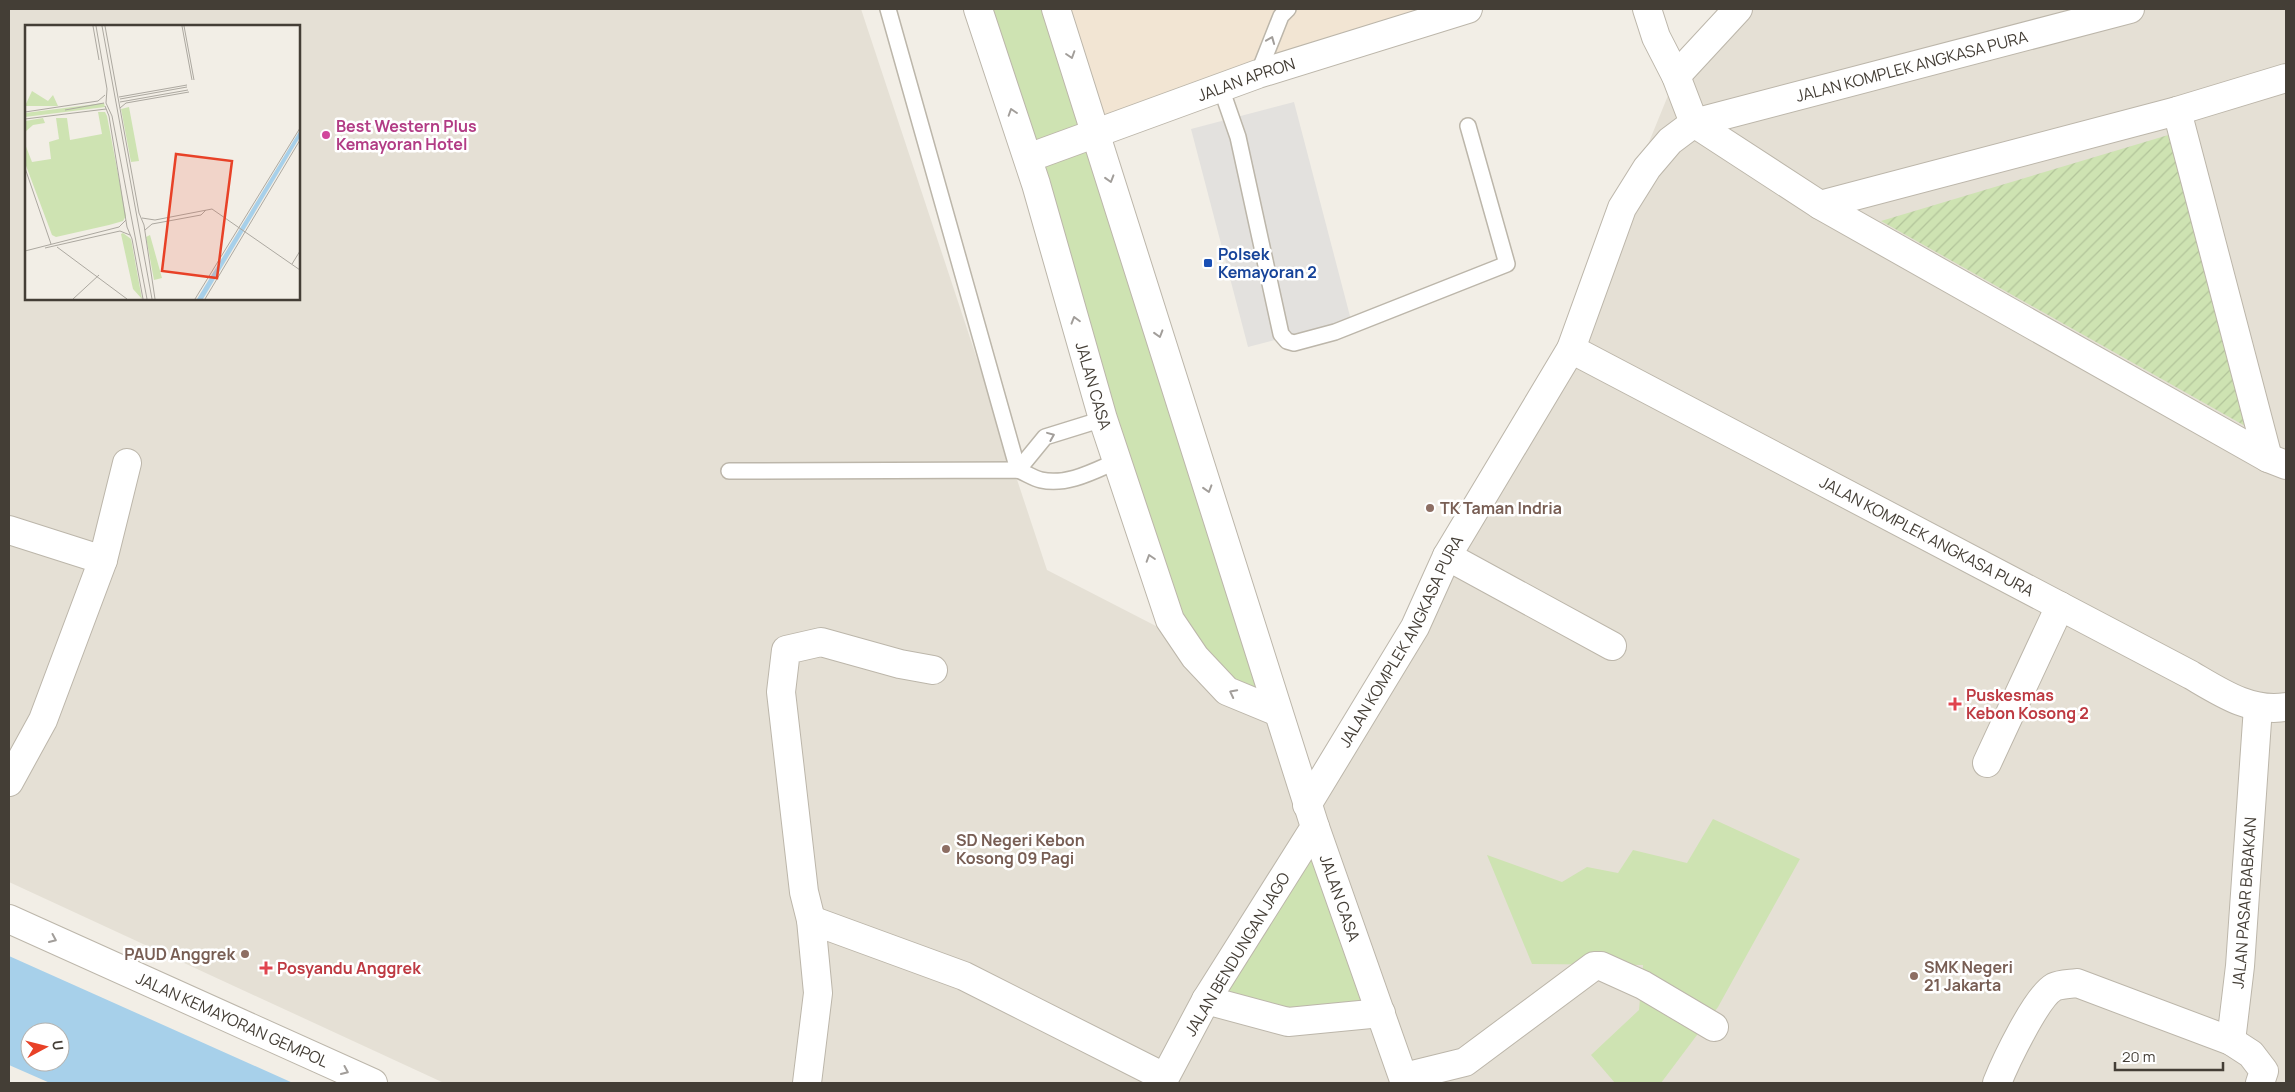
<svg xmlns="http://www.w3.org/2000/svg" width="2295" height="1092" viewBox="0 0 2295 1092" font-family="Manrope,sans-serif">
<defs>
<pattern id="garden-furrows" width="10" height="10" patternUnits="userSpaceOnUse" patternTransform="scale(1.25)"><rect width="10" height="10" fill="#cee3b2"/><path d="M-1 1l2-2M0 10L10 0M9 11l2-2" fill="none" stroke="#b2c49a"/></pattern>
</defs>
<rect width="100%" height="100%" fill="#f2eee6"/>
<!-- residential -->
<path fill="#e5e0d5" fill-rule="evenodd" d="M 9,9 L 861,9 L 1047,570 L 1187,642 L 1256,703 L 1307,805 L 1571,349 L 1622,208 L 1676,76 L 1738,9 L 2286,9 L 2286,1083 L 444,1083 L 9,882 ZM 26,26 L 299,26 L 299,299 L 26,299 Z"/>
<!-- commercial -->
<path fill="#f2e5d3" d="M 1056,9 L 1487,9 L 1096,133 Z"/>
<!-- green -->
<g fill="#cee3b2">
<path d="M 978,9 L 1056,9 L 1278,712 L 1195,657 Z"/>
<path d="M 1713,819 L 1800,859 L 1718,1007 L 1661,1083 L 1615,1083 L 1591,1055 L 1639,1010 L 1643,965 L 1532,964 L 1487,855 L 1562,882 L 1587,867 L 1618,873 L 1633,850 L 1687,863 Z"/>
<path d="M 1315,827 L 1381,1013 L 1288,1022 L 1206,1000 Z"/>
</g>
<!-- garden -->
<path fill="url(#garden-furrows)" d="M 2175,133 L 2254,431 L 1881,221 Z"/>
<!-- parking -->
<path fill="#e3e1de" d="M 1294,102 L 1351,320 L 1248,347 L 1191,129 Z"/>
<!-- water -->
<path fill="#a7d0ea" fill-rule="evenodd" d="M 9,956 L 293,1083 L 50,1083 L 9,1065 ZM 30,1032 L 60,1032 L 60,1062 L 30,1062 Z"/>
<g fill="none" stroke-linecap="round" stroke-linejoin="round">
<defs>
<g id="service">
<path d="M 888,9 L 1018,470"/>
<path d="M 1258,74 L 1281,16 L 1288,9"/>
<path d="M 1221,88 L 1238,137 L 1281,334 L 1287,341 L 1294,343 L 1335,332 L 1507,264 L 1468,126"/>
<path d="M 1018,470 L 1045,437 L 1103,419"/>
<path d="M 729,471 L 1018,470 C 1026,473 1033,478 1041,480 C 1067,486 1094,471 1117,461"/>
</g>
<g id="minor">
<path d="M 1647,9 L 1656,37 L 1676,76 L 1694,123 L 1820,205 L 2268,458 L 2286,465"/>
<path d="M 1676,76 L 1738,9"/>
<path d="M 2177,111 L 2268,458"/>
<path id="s1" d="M 1028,158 L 1258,74 L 1468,9"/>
<path d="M 1820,205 L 2177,111 L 2286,78"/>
<path id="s2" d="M 1571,349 L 2191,675 C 2220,692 2251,713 2286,707"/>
<path d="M 9,530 L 103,560"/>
<path d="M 1447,556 L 1612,646"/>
<path d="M 1987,763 L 2060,606"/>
<path d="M 9,782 L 43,720 L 103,560 L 127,463"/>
<path id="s3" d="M 1307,805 L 1415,627 L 1447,556 L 1571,349 L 1622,208 L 1647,168 L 1670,141 L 1694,123 L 2130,9"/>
<path id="s4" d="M 1315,827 L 1405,1083"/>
<path d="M 811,920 L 964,976 L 1164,1077"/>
<path d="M 1206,1000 L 1288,1022 L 1381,1013"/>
<path id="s5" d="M 2231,1041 L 2240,966 L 2258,707"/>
<path d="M 1404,1077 L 1465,1062 L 1594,966 L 1601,966 L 1643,985 L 1714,1027"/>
<path d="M 807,1083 L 818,993 L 811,920 L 804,892 L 781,692 L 786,650 L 821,642 L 900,664 L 933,670"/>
<path d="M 1997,1083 C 2005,1063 2036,997 2054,987 C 2060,984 2071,984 2077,983 L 2231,1041 L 2251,1054 L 2264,1071 L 2260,1083"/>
</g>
<g id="tertiary">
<path id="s6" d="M 978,9 L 1036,184 L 1103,419 L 1170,620 L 1195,657 L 1227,691 L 1278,712"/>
<path d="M 1056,9 L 1315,827 L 1206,1000 L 1162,1083"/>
<path id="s7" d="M 9,919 L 373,1083"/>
</g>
</defs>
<!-- service casing -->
<use href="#service" stroke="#bcb6aa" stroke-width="18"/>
<!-- minor casing -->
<use href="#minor" stroke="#bcb6aa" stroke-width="30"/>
<!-- tertiary casing -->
<use href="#tertiary" stroke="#bcb6aa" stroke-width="30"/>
<!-- service -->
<use href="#service" stroke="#fff" stroke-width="15"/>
<!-- minor -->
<use href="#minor" stroke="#fff" stroke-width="28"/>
<!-- tertiary -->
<use href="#tertiary" stroke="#fff" stroke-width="28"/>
</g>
<!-- one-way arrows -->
<defs><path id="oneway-chevron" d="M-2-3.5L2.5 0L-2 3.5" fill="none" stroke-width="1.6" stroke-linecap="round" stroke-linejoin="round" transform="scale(1.25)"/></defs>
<g stroke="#a29e9a">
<use href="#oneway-chevron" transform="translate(1271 40) rotate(-68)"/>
<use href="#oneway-chevron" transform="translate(1071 55) rotate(72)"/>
<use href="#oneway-chevron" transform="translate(1012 112) rotate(-108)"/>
<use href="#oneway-chevron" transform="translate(1110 179) rotate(73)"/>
<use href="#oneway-chevron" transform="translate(1075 320) rotate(-106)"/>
<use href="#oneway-chevron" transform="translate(1159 334) rotate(73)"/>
<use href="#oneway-chevron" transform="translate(1051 436) rotate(-22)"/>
<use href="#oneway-chevron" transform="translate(1208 489) rotate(73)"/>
<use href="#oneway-chevron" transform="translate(1150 558) rotate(-108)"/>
<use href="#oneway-chevron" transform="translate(1233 693) rotate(-153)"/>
<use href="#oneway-chevron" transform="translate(53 939) rotate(24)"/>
<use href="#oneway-chevron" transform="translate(345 1071) rotate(24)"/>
</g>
<!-- markers -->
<circle fill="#d1479c" stroke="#fff" stroke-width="2" cx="326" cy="135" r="5"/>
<rect fill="#1a4fb4" stroke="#fff" stroke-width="2" x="1203" y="258" width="10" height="10" rx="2.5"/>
<g fill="#8d6e63" stroke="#fff" stroke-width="2">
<circle cx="1430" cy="508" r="5"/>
<circle cx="946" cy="849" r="5"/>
<circle cx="245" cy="954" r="5"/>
<circle cx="1914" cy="976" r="5"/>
</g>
<g fill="#e0444e" stroke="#fff" stroke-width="2">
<path d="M1952.5 696.5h5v5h5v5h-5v5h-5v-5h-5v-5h5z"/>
<path d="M263.5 960.5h5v5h5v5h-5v5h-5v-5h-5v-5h5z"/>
</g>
<g text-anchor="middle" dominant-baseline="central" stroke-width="5" stroke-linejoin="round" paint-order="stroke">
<!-- street labels -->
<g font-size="16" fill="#443e36" stroke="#fff">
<text stroke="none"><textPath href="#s3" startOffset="1015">JALAN KOMPLEK ANGKASA PURA</textPath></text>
<text stroke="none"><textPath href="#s1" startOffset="232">JALAN APRON</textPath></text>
<text stroke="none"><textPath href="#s6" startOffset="394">JALAN CASA</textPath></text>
<text stroke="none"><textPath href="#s2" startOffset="402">JALAN KOMPLEK ANGKASA PURA</textPath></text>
<text stroke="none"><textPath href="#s3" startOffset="189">JALAN KOMPLEK ANGKASA PURA</textPath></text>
<text stroke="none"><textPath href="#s4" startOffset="75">JALAN CASA</textPath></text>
<text stroke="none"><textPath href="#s5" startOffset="139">JALAN PASAR BABAKAN</textPath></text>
<text transform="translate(1237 954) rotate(-59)">JALAN BENDUNGAN JAGO</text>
<text stroke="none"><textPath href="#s7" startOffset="245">JALAN KEMAYORAN GEMPOL</textPath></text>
</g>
<!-- hotel labels -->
<g font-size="16" font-weight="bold" fill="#b23c85" stroke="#fff" text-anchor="start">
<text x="336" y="126">Best Western Plus<tspan x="336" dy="18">Kemayoran Hotel</tspan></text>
</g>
<!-- transit labels -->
<g font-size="16" font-weight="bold" fill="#164399" stroke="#fff" text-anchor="start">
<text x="1218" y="254">Polsek<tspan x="1218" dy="18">Kemayoran 2</tspan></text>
</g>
<!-- education labels -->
<g font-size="16" font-weight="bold" fill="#785e54" stroke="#fff" text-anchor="start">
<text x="1440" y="508">TK Taman Indria</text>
<text x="956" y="840">SD Negeri Kebon<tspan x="956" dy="18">Kosong 09 Pagi</tspan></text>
<text x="235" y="954" text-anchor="end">PAUD Anggrek</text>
<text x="1924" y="967">SMK Negeri<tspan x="1924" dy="18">21 Jakarta</tspan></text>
</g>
<!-- health labels -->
<g font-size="16" font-weight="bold" fill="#be3a42" stroke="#fff" text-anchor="start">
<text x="1966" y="695">Puskesmas<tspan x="1966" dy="18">Kebon Kosong 2</tspan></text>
<text x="277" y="968">Posyandu Anggrek</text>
</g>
</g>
<!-- overview -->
<g transform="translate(25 25)">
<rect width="275" height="275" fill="#f2eee6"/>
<path d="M 7,66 L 23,76 L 28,70 L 33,81 L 0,81 ZM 79,78 L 80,82 L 0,92 L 0,88 ZM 73,87 L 80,87 L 82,91 L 101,191 L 98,196 L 84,200 L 31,212 L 27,210 L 0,138 L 0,119 L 7,137 L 26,134 L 24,117 L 34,114 L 31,93 L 42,93 L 45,115 L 77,109 ZM 18,93 L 20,98 L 8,100 L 0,107 L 0,96 Z" fill="#cee3b2"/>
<path d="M 104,82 L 114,136 L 106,137 L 96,84 ZM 98,208 L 106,214 L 117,274 L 108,264 L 96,209 ZM 125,210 L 137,253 L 129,255 L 121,212 Z" fill="#cee3b2"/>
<path d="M 275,105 L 275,112 L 178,274 L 172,274 Z" fill="#a7d0ea"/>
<path fill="none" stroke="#aca8a0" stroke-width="1" d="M 68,1 L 74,35M 71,1 L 82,64 L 81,78 L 87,91 L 122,274M 77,1 L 127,274M 80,1 L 114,188 L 119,200 L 130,274M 157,1 L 167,55M 159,1 L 169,55M 94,72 L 162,60M 95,74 L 162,62M 95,77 L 163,65M 80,81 L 84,91 L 102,202 L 107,214 L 118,274M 95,83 L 101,78 L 164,67M 40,85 L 79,78M 0,87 L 73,76 L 80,70M 0,94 L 81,84M 0,143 L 26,219M 117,193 L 130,195 L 187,184 L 275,245M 120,205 L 127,199 L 176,190 L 181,185M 32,222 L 102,274M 20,223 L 95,206 L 105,210M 0,226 L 94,202 L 101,195M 267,239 L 275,226M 48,274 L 74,250M 170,274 L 275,103M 180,274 L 275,115"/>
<path fill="#e84127" fill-opacity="0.15" stroke="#e84127" stroke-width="2.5" d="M 151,129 L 207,136 L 192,253 L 137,246 Z"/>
<rect width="275" height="275" fill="none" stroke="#443e36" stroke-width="2.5"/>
</g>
<!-- border -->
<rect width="2295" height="1092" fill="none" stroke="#443e36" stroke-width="20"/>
<!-- north arrow -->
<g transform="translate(45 1047) rotate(83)"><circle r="24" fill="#ffffff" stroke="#b4b2af"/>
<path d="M0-4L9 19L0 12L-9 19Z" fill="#e84127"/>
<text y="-8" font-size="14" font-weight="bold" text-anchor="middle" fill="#443e36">U</text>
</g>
<!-- scale -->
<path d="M2115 1062v8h108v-8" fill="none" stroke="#443e36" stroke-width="2.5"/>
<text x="2122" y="1062" font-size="15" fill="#443e36" stroke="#ffffff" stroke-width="4" paint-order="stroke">20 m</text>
</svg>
